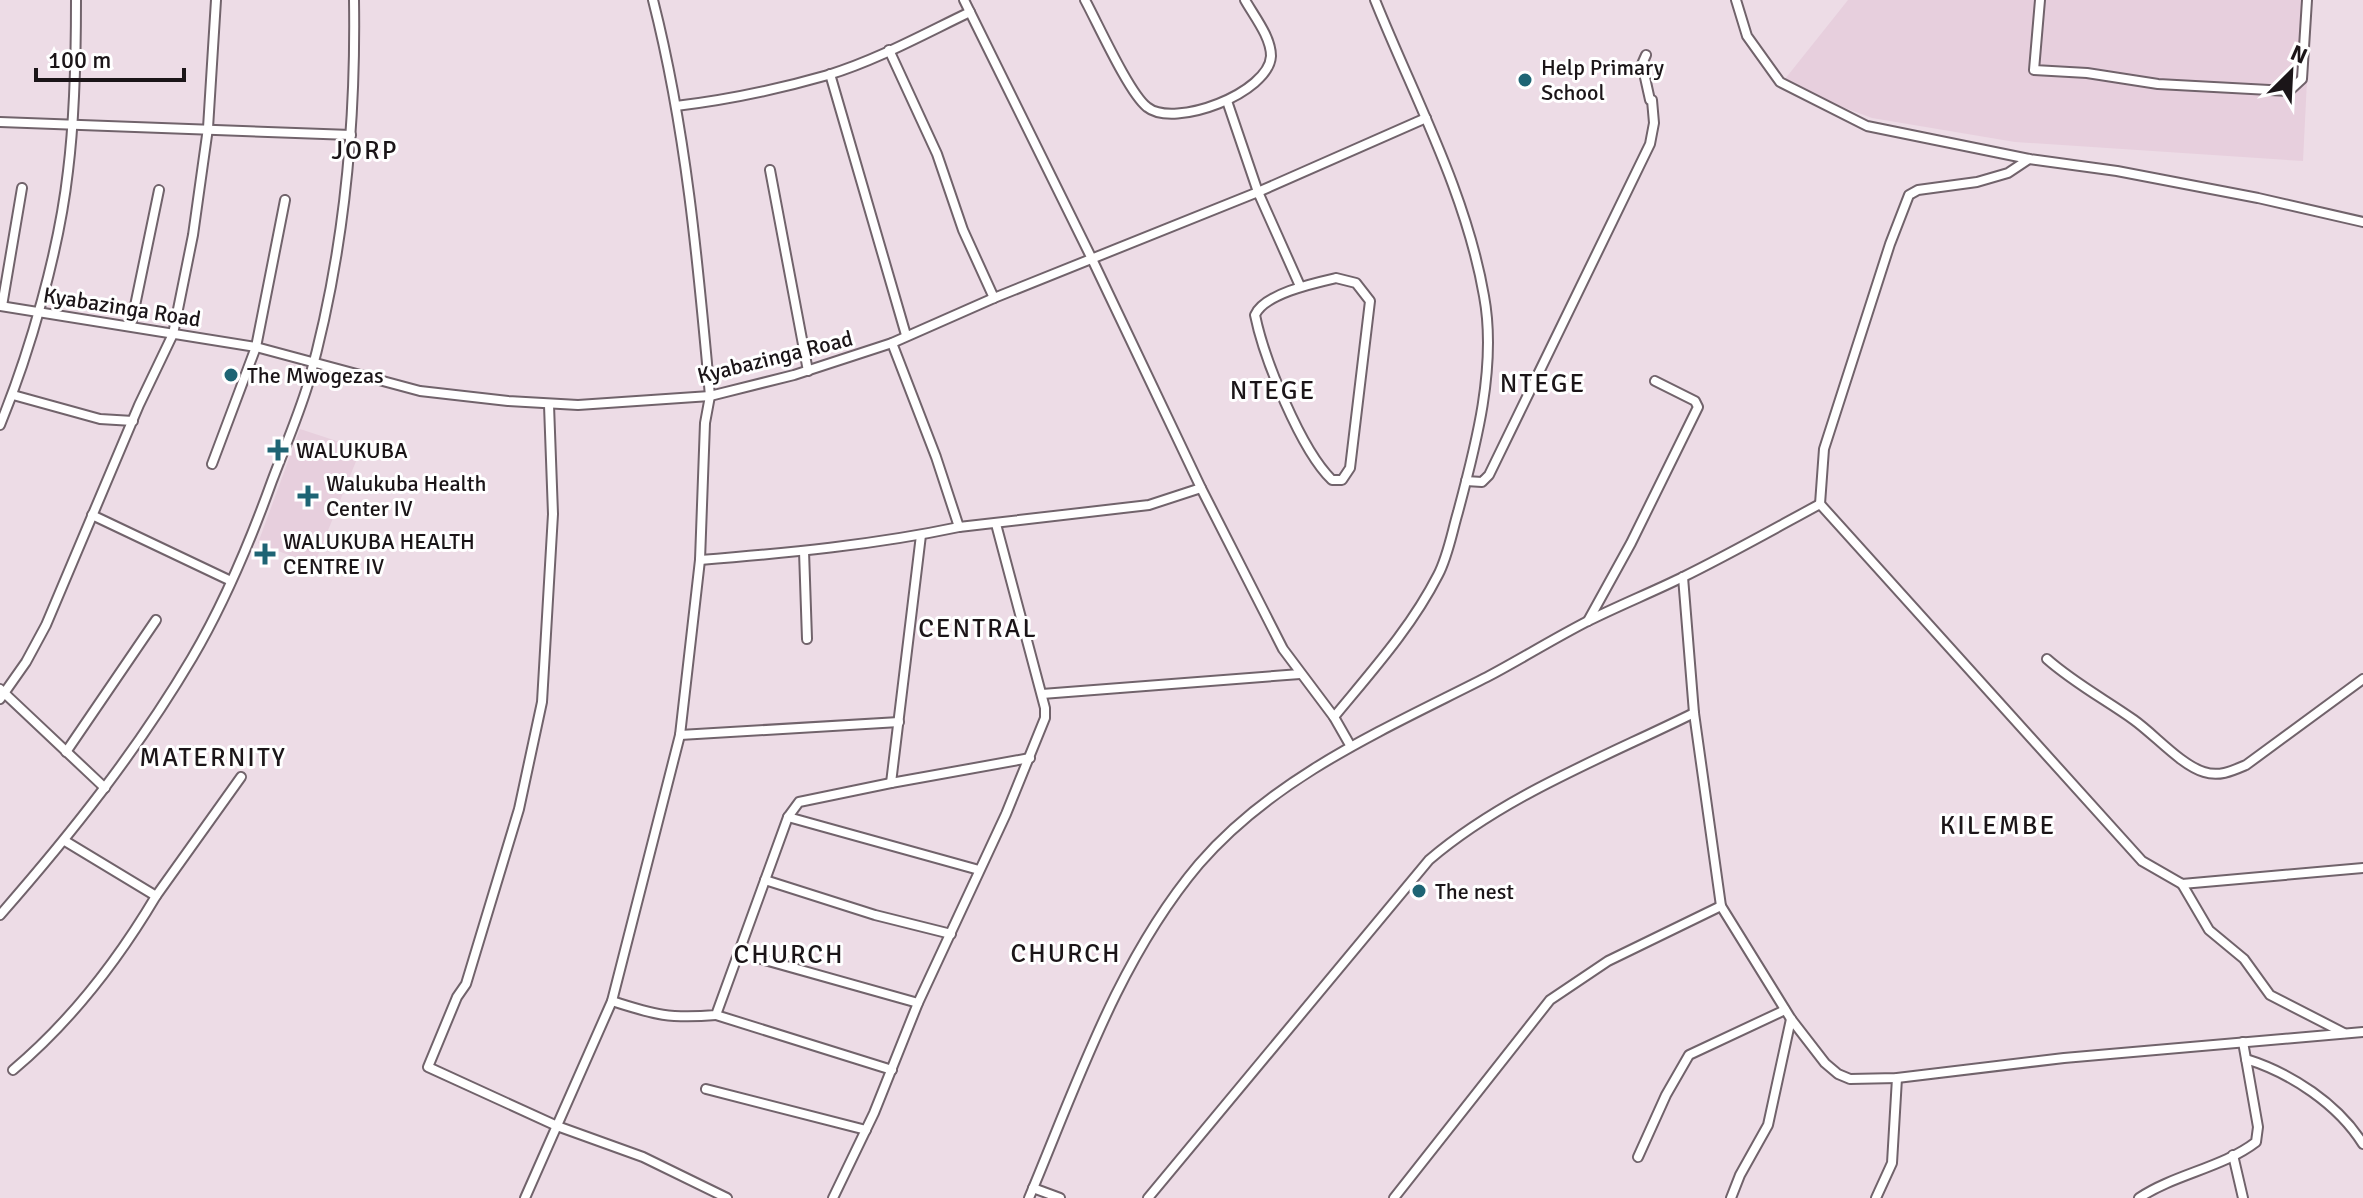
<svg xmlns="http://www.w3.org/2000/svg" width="2363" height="1198" viewBox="0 0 2363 1198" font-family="Signika,sans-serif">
<rect width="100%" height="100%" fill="#eddce6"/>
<!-- built -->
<g fill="#e7cfdd">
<path d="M 1848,0 L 2311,0 L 2303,161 L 2015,142 L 1872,118 L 1781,84 Z"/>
<path d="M 300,429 L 361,449 L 314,565 L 258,543 Z"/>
</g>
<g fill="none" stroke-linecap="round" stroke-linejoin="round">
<defs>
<g id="street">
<path d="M 964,0 L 1092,259 L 1201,488 L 1283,649 L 1334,717 L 1350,745"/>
<path d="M 1085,0 C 1098,24 1129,93 1147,107 C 1174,129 1269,93 1271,56 C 1271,37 1254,16 1245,0"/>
<path d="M 1736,0 L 1747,36 L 1780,82 L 1867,126 L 2029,159 L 2117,171 L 2258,198 L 2363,222"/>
<path d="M 2040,0 L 2034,70 L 2087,73 L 2158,84 L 2289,91 L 2302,79 L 2307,0"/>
<path d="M 889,50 L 937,154 L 963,230 L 994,298"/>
<path d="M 830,74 L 906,335"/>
<path d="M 1227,101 L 1258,192 L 1300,286"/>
<path d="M 676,106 C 727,100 779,89 828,75 C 877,60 924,34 970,12"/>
<path d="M 0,122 L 351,135"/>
<path d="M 770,170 L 808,371"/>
<path d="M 1336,278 L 1356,283 L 1370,301 L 1350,468 L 1342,480 L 1332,480 C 1301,450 1264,359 1255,315 C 1264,294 1314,283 1336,278 Z"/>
<path d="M 0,306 L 256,347 L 420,391 L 508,401 L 578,405 L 710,396 L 794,375 L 892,343 L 994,298 L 1258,192 L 1426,118"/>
<path d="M 2,306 L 22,188"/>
<path d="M 131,325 L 159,190"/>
<path d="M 892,343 L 936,457 L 959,527 L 1149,505 L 1201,488"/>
<path d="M 13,395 L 100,419 L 133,421"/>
<path d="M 549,405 L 553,514 L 542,702 L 519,809 L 466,984 L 457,997 L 428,1067 L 557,1126 L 643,1157 L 727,1198"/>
<path d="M 0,425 C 30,352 59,251 68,171 C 75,115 76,57 76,0"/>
<path d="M 212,464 L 256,347 L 285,200"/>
<path d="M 1466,481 L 1482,482 L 1489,475 L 1650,144 L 1654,123 L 1652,100 L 1650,100 L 1642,64 L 1646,55"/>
<path d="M 1820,504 L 1824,449 L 1890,244 L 1909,195 L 1918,190 L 1977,182 L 2008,173 L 2029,159"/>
<path d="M 92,515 L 231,581"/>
<path d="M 804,551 L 807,639"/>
<path d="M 700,560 C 787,553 874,545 959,527"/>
<path d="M 1683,577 L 1694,713 L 1721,906 L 1791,1019 L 1825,1063 L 1838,1074 L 1850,1079 L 1897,1078 L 2064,1058 L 2363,1032"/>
<path d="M 1588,621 L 1631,543 L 1698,407 L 1695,401 L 1655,381"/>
<path d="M 2047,659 C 2074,683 2106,700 2134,720 C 2155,735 2181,765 2204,772 C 2219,777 2232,771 2246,765 L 2363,679"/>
<path d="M 0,689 L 105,788"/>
<path d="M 1042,694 L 1300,674"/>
<path d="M 0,699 L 26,662 L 46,625 L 139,405 L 173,334 L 193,235 L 208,128 L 216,0"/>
<path d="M 1334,717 C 1371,672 1411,628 1438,575 C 1448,556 1452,532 1458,512 C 1476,445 1497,366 1484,296 C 1466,192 1414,97 1375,0"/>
<path d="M 680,735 L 899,722"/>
<path d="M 66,752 L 156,620"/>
<path d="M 891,783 L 921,535"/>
<path d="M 788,817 L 979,870"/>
<path d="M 65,841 L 156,896 L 241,777"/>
<path d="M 765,880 L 875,915 L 951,934"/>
<path d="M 2182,884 L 2209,930 L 2244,959 L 2270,995 L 2344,1033"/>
<path d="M 0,915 C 71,834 137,751 192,658 C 225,602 250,542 272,481 C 284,449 298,417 308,384 C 343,260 356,129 354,0"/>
<path d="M 740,953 L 918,1003"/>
<path d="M 612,1001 C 655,1015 670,1019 716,1015 L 788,817 L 799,802 L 891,783 L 1030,758"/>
<path d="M 716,1015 L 892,1070"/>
<path d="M 2246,1059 C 2291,1073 2338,1104 2363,1144"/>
<path d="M 13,1070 C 70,1022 118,960 156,896"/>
<path d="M 706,1089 L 866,1130"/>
<path d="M 2233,1155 L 2243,1198"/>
<path d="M 1638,1157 L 1666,1095 L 1689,1055 L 1785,1010"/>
<path d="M 1033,1188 L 1060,1198"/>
<path d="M 525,1198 L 612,1001 L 680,735 L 700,560 L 705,423 L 710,396 C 698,263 686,129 653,0"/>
<path d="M 833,1198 L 874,1113 L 918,1003 L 1006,814 L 1045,718 L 1045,708 L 996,524"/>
<path d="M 1029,1198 C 1077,1084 1118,960 1199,864 C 1275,776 1385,729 1487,677 C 1521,659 1553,639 1588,621 C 1618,606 1650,593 1681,578 C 1728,555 1774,529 1820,504 L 2142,861 L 2182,884 L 2363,868"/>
<path d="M 1148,1198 L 1429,860 C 1505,795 1605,757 1694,713"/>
<path d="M 1394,1198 L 1550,1000 L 1608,961 L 1721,906"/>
<path d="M 1731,1198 L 1740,1175 L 1768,1125 L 1791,1019"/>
<path d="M 1876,1198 L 1892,1163 L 1897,1078"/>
<path d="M 2139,1198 C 2175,1174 2222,1168 2256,1142 L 2258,1127 L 2243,1042"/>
</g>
</defs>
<!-- street casing -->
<use href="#street" stroke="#71636b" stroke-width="12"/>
<!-- street -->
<use href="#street" stroke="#fff" stroke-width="8"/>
</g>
<!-- markers -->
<g fill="#1e6474" stroke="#fff" stroke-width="3">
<circle cx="1525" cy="80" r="8"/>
<circle cx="231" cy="375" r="8"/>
<path d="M274 438h8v8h8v8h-8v8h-8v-8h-8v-8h8z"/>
<path d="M304 484h8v8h8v8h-8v8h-8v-8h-8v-8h8z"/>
<path d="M261 542h8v8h8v8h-8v8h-8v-8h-8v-8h8z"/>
<circle cx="1419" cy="891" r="8"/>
</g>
<g text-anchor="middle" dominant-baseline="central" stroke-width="6" stroke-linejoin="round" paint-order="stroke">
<!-- poi labels -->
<g font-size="22" fill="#1b1518" stroke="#fff" text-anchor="start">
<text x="1541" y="67">Help Primary<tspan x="1541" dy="25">School</tspan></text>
<text x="247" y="375">The Mwogezas</text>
<text x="296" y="450">WALUKUBA</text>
<text x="326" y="483">Walukuba Health<tspan x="326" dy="25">Center IV</tspan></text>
<text x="283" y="541">WALUKUBA HEALTH<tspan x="283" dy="25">CENTRE IV</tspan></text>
<text x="1435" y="891">The nest</text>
</g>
<!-- street labels -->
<g font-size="22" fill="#1b1518" stroke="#fff">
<text transform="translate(122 307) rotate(9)">Kyabazinga Road</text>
<text transform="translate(775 357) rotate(-14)">Kyabazinga Road</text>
</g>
<!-- quarter labels -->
<g font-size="26" letter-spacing="2" fill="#1b1518" stroke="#fff">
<text x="365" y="151">JORP</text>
<text x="1543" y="384">NTEGE</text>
<text x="1273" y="391">NTEGE</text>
<text x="978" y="629">CENTRAL</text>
<text x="213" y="758">MATERNITY</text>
<text x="1998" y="826">KILEMBE</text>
<text x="1066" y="954">CHURCH</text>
<text x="789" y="955">CHURCH</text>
</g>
</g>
<!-- north arrow -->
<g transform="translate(2291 72) rotate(24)" stroke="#ffffff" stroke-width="6" paint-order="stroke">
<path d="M0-6L14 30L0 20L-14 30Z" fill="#1b1518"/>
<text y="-12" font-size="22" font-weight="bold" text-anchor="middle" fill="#1b1518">N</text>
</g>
<!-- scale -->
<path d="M36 68v12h148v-12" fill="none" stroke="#1b1518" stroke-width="4"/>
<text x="48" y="68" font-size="24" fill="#1b1518" stroke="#ffffff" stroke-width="6" paint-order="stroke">100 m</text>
</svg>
